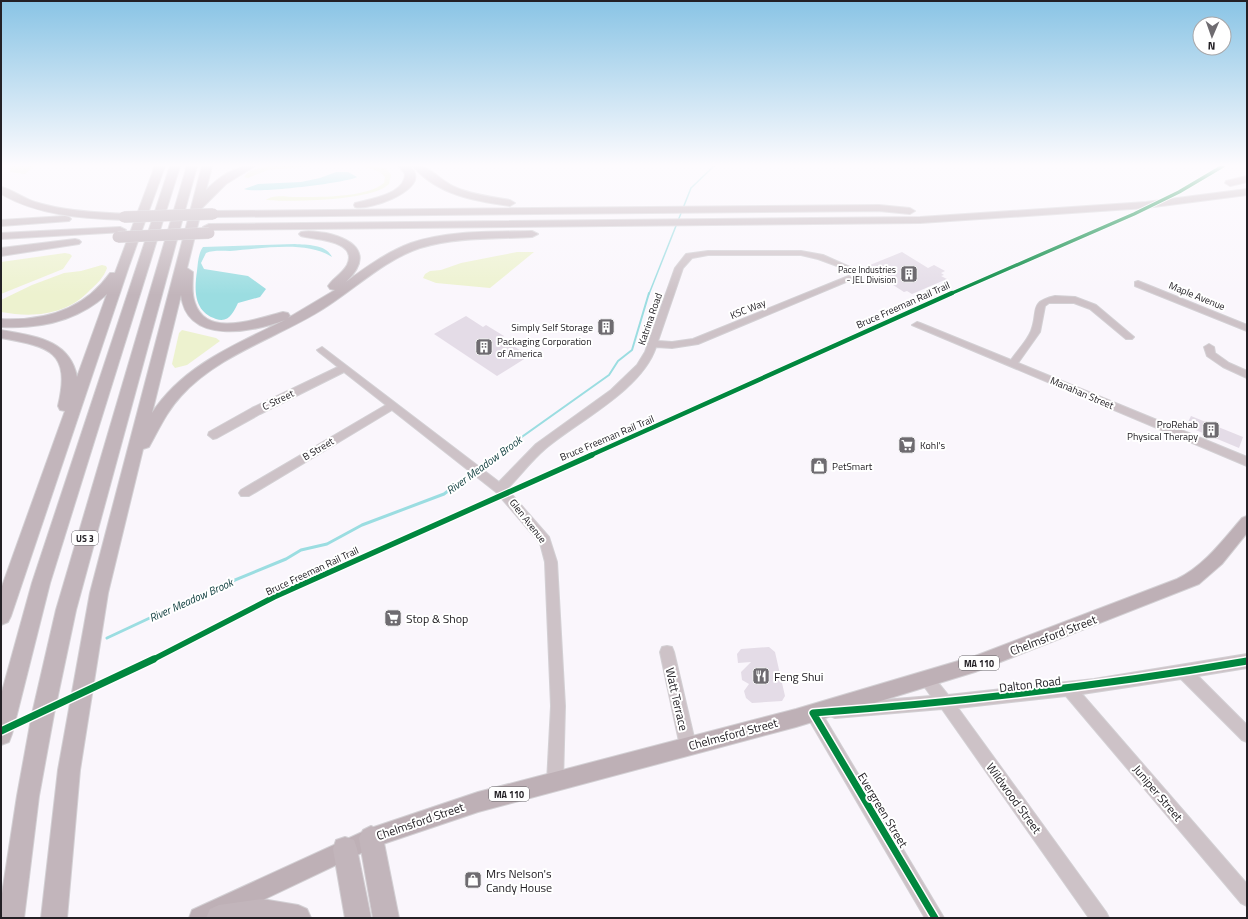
<svg xmlns="http://www.w3.org/2000/svg" width="1248" height="919" viewBox="0 0 1248 919" font-family="'Titillium Web',sans-serif">
<rect width="100%" height="100%" fill="#faf6fc"/>
<!-- green -->
<g fill="#edf2cf">
<path d="M 10,166 L 35,166 L 25,174 L 10,172 Z"/>
<path d="M 314,166 L 268,170 L 248,178 L 244,177 C 252,162 299,166 314,166 Z"/>
<path d="M 363,166 L 386,168 L 391,175 L 389,184 C 373,201 290,202 266,200 C 273,194 287,197 296,197 C 319,197 366,198 384,183 L 385,177 L 380,172 Z"/>
<path d="M 517,252 L 534,252 L 490,288 L 436,283 L 423,278 L 425,274 L 430,271 L 441,270 L 461,263 Z"/>
<path d="M 65,253 L 70,254 L 72,256 L 63,269 L 1,294 L 1,262 Z"/>
<path d="M 102,265 L 106,266 L 107,268 C 104,277 97,284 90,290 C 67,315 34,318 1,312 L 1,300 L 32,285 L 64,273 L 81,271 Z"/>
<path d="M 182,330 L 216,338 L 220,341 L 187,365 L 175,368 L 172,364 L 179,333 Z"/>
</g>
<!-- water -->
<g fill="#9bdde1">
<path d="M 336,172 L 348,172 L 357,177 C 347,183 253,194 244,189 L 258,184 L 301,182 L 320,178 Z"/>
<path d="M 295,244 C 307,245 326,244 332,257 C 306,240 260,249 230,251 C 223,251 213,250 206,253 L 201,263 L 204,269 L 248,276 L 266,289 L 260,297 L 238,303 C 233,313 229,323 216,319 C 194,312 194,291 197,271 C 198,263 198,254 203,247 Z"/>
</g>
<g fill="none" stroke-linecap="round" stroke-linejoin="round">
<!-- stream-far2 -->
<path stroke="#9bdde1" stroke-width="1.5" d="M 649,294 L 691,188 L 714,166"/>
<!-- stream-far1 -->
<path stroke="#9bdde1" stroke-width="2" d="M 495,456 L 609,375 L 618,361 L 632,350 L 649,293"/>
<!-- stream -->
<g stroke="#9bdde1" stroke-width="3">
<path d="M 477,469 L 497,455"/>
<path d="M 107,638 L 201,594 L 286,559 L 301,550 L 327,544 L 362,525 L 444,494 L 473,472"/>
</g>
</g>
<!-- building -->
<g fill="#e4dce7">
<path d="M 902,252 L 928,268 L 934,265 L 945,271 L 941,273 L 944,275 L 941,276 L 947,279 L 912,294 L 907,291 L 904,292 L 865,267 Z"/>
<path d="M 466,316 L 483,327 L 486,325 L 504,336 L 501,338 L 529,356 L 497,376 L 434,334 Z"/>
<path d="M 1191,416 L 1243,437 L 1239,448 L 1186,426 Z"/>
<path d="M 769,647 L 775,652 L 785,696 L 782,701 L 752,703 L 746,698 L 744,691 L 749,684 L 742,680 L 741,672 L 751,662 L 738,663 L 737,654 L 741,649 Z"/>
</g>
<g fill="none" stroke-linecap="round" stroke-linejoin="round">
<defs>
<g id="minor">
<path d="M 708,251 L 801,251 L 823,255 L 852,268 L 848,270 L 818,259 L 801,255 L 708,255 L 692,258 L 683,268 L 658,341 L 672,342 L 693,339 L 846,277 L 849,276 L 853,279 L 698,344 L 672,348 L 656,347 C 642,390 578,421 545,449 C 531,461 520,476 507,489 L 549,537 L 557,562 L 565,706 L 563,782 L 561,788 L 555,790 L 549,788 L 547,782 L 551,706 L 545,562 L 540,543 L 496,492 L 392,410 L 249,496 L 241,496 L 239,493 L 241,490 L 386,405 L 344,372 L 260,414 L 217,438 L 213,439 L 208,435 L 209,432 L 252,408 L 338,367 L 319,352 L 317,350 L 322,347 L 499,482 L 536,444 L 611,390 L 637,365 L 645,352 L 675,268 L 686,254 Z"/>
<path d="M 1138,281 L 1247,325 L 1247,331 L 1135,286 L 1135,282 Z"/>
<path d="M 1055,296 L 1075,297 L 1096,305 L 1134,337 L 1132,339 L 1126,339 L 1090,309 L 1074,303 L 1049,303 L 1045,306 L 1040,332 L 1018,363 L 1247,457 L 1247,466 L 912,325 L 917,322 L 920,323 L 1011,360 C 1017,351 1027,341 1031,331 C 1039,311 1028,302 1055,296 Z"/>
<path d="M 1209,344 L 1214,347 L 1215,353 L 1229,363 L 1247,371 L 1247,378 L 1223,367 L 1207,356 L 1204,347 Z"/>
<path d="M 667,646 L 672,647 L 674,652 L 696,746 L 693,751 L 688,754 L 683,751 L 680,746 L 660,652 L 662,647 Z"/>
<path d="M 1247,654 L 1247,668 L 1198,676 L 1247,725 L 1247,742 L 1242,740 L 1181,679 L 1082,694 L 1247,884 L 1247,906 L 1241,903 L 1066,696 L 958,708 L 1106,912 L 1109,918 L 1089,918 L 942,709 L 835,718 L 830,716 L 828,711 L 830,706 L 835,704 L 931,696 L 919,679 L 921,674 L 926,672 L 931,674 L 948,695 L 1094,679 Z"/>
<path d="M 813,706 L 823,708 L 825,713 L 824,717 L 944,918 L 925,918 L 808,718 L 806,713 L 808,708 Z"/>
</g>
<path id="major" d="M 1247,516 L 1247,533 L 1222,564 L 1199,584 L 975,672 L 796,727 L 478,812 L 374,847 L 225,918 L 189,918 L 192,910 L 371,828 L 478,792 L 796,709 L 975,656 L 1177,579 C 1204,566 1223,540 1242,518 Z"/>
<g id="highway">
<path d="M 155,166 L 165,166 L 129,266 L 11,616 L 8,622 L 1,625 L 1,589 L 65,411 L 60,410 L 58,406 C 71,351 50,347 1,338 L 1,330 C 33,336 70,339 77,377 L 107,294 C 78,321 39,329 1,327 L 1,319 C 44,321 84,310 110,273 L 115,273 Z"/>
<path d="M 170,166 L 180,166 L 50,583 L 12,734 L 9,742 L 1,745 L 1,695 L 32,583 Z"/>
<path d="M 187,166 L 197,166 L 76,610 L 54,714 L 39,796 L 24,918 L 1,918 L 1,900 L 17,796 L 32,714 L 56,610 Z"/>
<path d="M 202,166 L 212,166 L 206,190 C 221,176 234,166 255,166 L 226,184 L 202,208 L 187,268 L 193,272 C 193,282 191,293 195,303 C 207,339 258,318 283,312 L 288,313 L 290,316 L 288,318 L 335,290 L 330,289 L 328,286 C 333,278 342,274 347,265 C 359,240 314,240 301,236 L 299,234 L 301,232 C 309,230 318,232 326,233 C 357,240 373,256 346,282 C 366,267 387,252 411,243 C 450,230 492,232 532,231 L 538,234 L 532,237 C 495,239 456,237 420,248 C 384,260 355,289 323,309 C 277,338 218,355 181,396 C 167,411 159,429 149,447 L 143,449 L 108,593 L 80,770 L 67,918 L 41,918 L 58,770 L 90,593 ZM 181,295 C 187,346 253,332 285,320 C 237,344 183,365 152,413 Z"/>
<path d="M 399,166 L 410,166 C 411,168 415,171 415,174 C 421,192 368,211 355,207 L 354,205 L 355,203 C 371,199 405,194 405,174 Z"/>
<path d="M 413,166 C 433,166 439,181 457,188 C 474,195 492,197 510,200 L 515,203 L 510,206 C 475,201 437,195 413,166 Z"/>
<path d="M 1247,176 L 1247,182 L 1230,186 L 1225,183 L 1226,181 Z"/>
<path d="M 1,187 C 13,190 23,198 35,202 C 64,211 94,212 124,214 L 129,217 L 124,220 C 82,218 39,216 1,194 Z"/>
<path d="M 1247,189 L 1247,195 L 1146,208 L 920,223 L 209,230 L 203,227 L 209,224 L 920,217 L 1146,202 Z"/>
<path d="M 879,205 L 910,208 L 915,211 L 910,214 L 879,211 L 213,217 L 208,214 L 213,211 Z"/>
<path d="M 65,216 L 69,217 L 71,219 L 69,221 L 1,226 L 1,220 Z"/>
<path d="M 120,227 L 126,230 L 124,232 L 1,239 L 1,233 Z"/>
<path d="M 75,239 L 79,240 L 81,242 L 79,244 L 1,256 L 1,248 Z"/>
<path d="M 371,826 L 379,830 L 383,838 L 399,918 L 373,918 L 359,838 L 363,830 Z"/>
<path d="M 345,837 L 354,840 L 357,849 L 371,918 L 345,918 L 333,849 L 336,840 Z"/>
<path d="M 262,899 L 298,905 L 307,909 L 311,918 L 206,918 L 210,909 L 219,905 Z"/>
</g>
</defs>
<!-- minor casing -->
<use href="#minor" stroke="#d3d0d4" stroke-width="2"/>
<!-- major casing -->
<use href="#major" stroke="#d3d0d4" stroke-width="2"/>
<!-- highway casing -->
<use href="#highway" stroke="#d3d0d4" stroke-width="2"/>
<!-- minor -->
<use href="#minor" fill="#cdc2c7" fill-rule="evenodd"/>
<!-- major -->
<use href="#major" fill="#beb0b6" fill-rule="evenodd"/>
<!-- highway -->
<use href="#highway" fill="#c2b5bb" fill-rule="evenodd"/>
<defs>
<g id="highway-bridge">
<path d="M 124,217 L 213,214"/>
<path d="M 118,237 L 209,233"/>
</g>
</defs>
<!-- highway-bridge casing -->
<use href="#highway-bridge" stroke="#d3d0d4" stroke-width="12" stroke-linecap="butt"/>
<!-- highway-bridge -->
<use href="#highway-bridge" stroke="#c2b5bb" stroke-width="11"/>
<defs>
<path id="cycleway-far3" d="M 950,294 L 1134,214 L 1179,192 L 1223,166"/>
<path id="cycleway-far2" d="M 589,456 L 952,293"/>
<path id="cycleway-far1" d="M 152,660 L 274,597 L 592,455"/>
<g id="cycleway">
<path d="M 1,731 L 154,659"/>
<path d="M 935,918 L 813,713 C 959,702 1103,686 1247,661"/>
</g>
</defs>
<!-- cycleway-far3 casing -->
<use href="#cycleway-far3" stroke="#fff" stroke-width="5"/>
<!-- cycleway-far2 casing -->
<use href="#cycleway-far2" stroke="#fff" stroke-width="6"/>
<!-- cycleway-far1 casing -->
<use href="#cycleway-far1" stroke="#fff" stroke-width="8"/>
<!-- cycleway casing -->
<use href="#cycleway" stroke="#fff" stroke-width="10"/>
<!-- cycleway-far3 -->
<use href="#cycleway-far3" stroke="#00873e" stroke-width="3.5"/>
<!-- cycleway-far2 -->
<use href="#cycleway-far2" stroke="#00873e" stroke-width="4.5"/>
<!-- cycleway-far1 -->
<use href="#cycleway-far1" stroke="#00873e" stroke-width="5.5"/>
<!-- cycleway -->
<use href="#cycleway" stroke="#00873e" stroke-width="7"/>
</g>
<!-- sky -->
<linearGradient id="sky" x2="0" y2="1"><stop stop-color="#89c4e5"/><stop offset="0.56" stop-color="#fdfbfe"/><stop offset="1" stop-color="#fdfbfe" stop-opacity="0"/></linearGradient>
<rect width="1248" height="295" fill="url(#sky)"/>
<!-- icons -->
<defs>
<symbol id="building-square" viewBox="-11 -11 22 22"><rect x="-9" y="-9" width="18" height="18" rx="4" fill="#6e6b70" stroke="#fff"/><path d="M-4-6H4V6H1V3H-1V6H-4ZM-2.5-4.3h1.7v1.8h-1.7ZM.8-4.3h1.7v1.8H.8ZM-2.5-1h1.7V.8h-1.7ZM.8-1h1.7V.8H.8Z" fill="#fff"/></symbol>
<symbol id="supermarket-square" viewBox="-11 -11 22 22"><rect x="-9" y="-9" width="18" height="18" rx="4" fill="#6e6b70" stroke="#fff"/><path d="M-6-5.5h2.5l.6 2H6L4.5 2H-2.5L-4.4-4H-6ZM-1.5 3.2a1.3 1.3 0 1 0 .1 0ZM3 3.2a1.3 1.3 0 1 0 .1 0Z" fill="#fff"/></symbol>
<symbol id="shop-square" viewBox="-11 -11 22 22"><rect x="-9" y="-9" width="18" height="18" rx="4" fill="#6e6b70" stroke="#fff"/><path d="M-5-2.5h2.3a2.7 3.5 0 0 1 5.4 0H5L5.5 6h-11ZM-1.5-2.5h3a1.5 2.3 0 0 0-3 0Z" fill="#fff"/></symbol>
<symbol id="restaurant-square" viewBox="-11 -11 22 22"><rect x="-9" y="-9" width="18" height="18" rx="4" fill="#6e6b70" stroke="#fff"/><path d="M-5-6h1v4h1v-4h1v4h1v-4h1v5L-1.5 .5V6h-2V.5L-5-1ZM5-6V6H3V1.5H1.5Q1.5-4 5-6Z" fill="#fff"/></symbol>
</defs>
<g fill-rule="evenodd">
<use href="#building-square" x="899" y="264" width="20" height="20"/>
<use href="#building-square" x="596" y="317" width="20" height="20"/>
<use href="#building-square" x="474" y="337" width="20" height="20"/>
<use href="#building-square" x="1201" y="420" width="20" height="20"/>
<use href="#supermarket-square" x="897" y="435" width="20" height="20"/>
<use href="#shop-square" x="809" y="456" width="20" height="20"/>
<use href="#supermarket-square" x="383" y="608" width="20" height="20"/>
<use href="#restaurant-square" x="751" y="666" width="20" height="20"/>
<use href="#shop-square" x="463" y="870" width="20" height="20"/>
</g>
<g text-anchor="middle" dominant-baseline="central" stroke-width="4" stroke-linejoin="round" paint-order="stroke">
<!-- far-poi labels -->
<g font-size="9" fill="#232025" stroke="#fff" text-anchor="end">
<text x="896" y="269">Pace Industries<tspan x="896" dy="10">- JEL Division</tspan></text>
</g>
<!-- shield labels -->
<g fill="#fff" stroke="#656366" stroke-width="1">
<rect x="72" y="531" width="26" height="14" rx="3"/>
<rect x="959" y="656" width="40" height="14" rx="3"/>
<rect x="489" y="787" width="40" height="14" rx="3"/>
</g>
<g font-size="9" font-weight="bold" fill="#232025">
<text x="85" y="538">US 3</text>
<text x="979" y="663">MA 110</text>
<text x="509" y="794">MA 110</text>
</g>
<!-- street labels -->
<g font-size="10" fill="#232025" stroke="#fff">
<text transform="translate(1197 296) rotate(22)">Maple Avenue</text>
<text transform="translate(903 305) rotate(-24)">Bruce Freeman Rail Trail</text>
<text transform="translate(748 309) rotate(-22)">KSC Way</text>
<text transform="translate(650 319) rotate(-71)">Katrina Road</text>
<text transform="translate(1082 393) rotate(23)">Manahan Street</text>
<text transform="translate(278 400) rotate(-26)">C Street</text>
<text transform="translate(607 438) rotate(-23)">Bruce Freeman Rail Trail</text>
<text transform="translate(318 449) rotate(-31)">B Street</text>
<text transform="translate(528 521) rotate(52)">Glen Avenue</text>
<text transform="translate(312 571) rotate(-25)">Bruce Freeman Rail Trail</text>
</g>
<!-- poi labels -->
<g font-size="10" fill="#232025" stroke="#fff" text-anchor="start">
<text x="593" y="327" text-anchor="end">Simply Self Storage</text>
<text x="497" y="341">Packaging Corporation<tspan x="497" dy="12">of America</tspan></text>
<text x="1198" y="424" text-anchor="end">ProRehab<tspan x="1198" dy="12">Physical Therapy</tspan></text>
<text x="920" y="445">Kohl's</text>
<text x="832" y="466">PetSmart</text>
</g>
<!-- water labels -->
<g font-size="11" font-style="italic" fill="#124041" stroke="#fff">
<text transform="translate(484 465) rotate(-36)">River Meadow Brook</text>
<text transform="translate(191 600) rotate(-24)">River Meadow Brook</text>
</g>
<!-- near-poi labels -->
<g font-size="12" fill="#232025" stroke="#fff" text-anchor="start">
<text x="406" y="618">Stop &amp; Shop</text>
<text x="774" y="676">Feng Shui</text>
<text x="486" y="873">Mrs Nelson's<tspan x="486" dy="14">Candy House</tspan></text>
</g>
<!-- near-street labels -->
<g font-size="12" fill="#232025" stroke="#fff">
<text transform="translate(1053 635) rotate(-21)">Chelmsford Street</text>
<text transform="translate(1030 684) rotate(-7)">Dalton Road</text>
<text transform="translate(677 699) rotate(77)">Watt Terrace</text>
<text transform="translate(733 734) rotate(-15)">Chelmsford Street</text>
<text transform="translate(1158 793) rotate(50)">Juniper Street</text>
<text transform="translate(1014 798) rotate(54)">Wildwood Street</text>
<text transform="translate(883 810) rotate(59)">Evergreen Street</text>
<text transform="translate(420 821) rotate(-19)">Chelmsford Street</text>
</g>
</g>
<!-- border -->
<rect width="1248" height="919" fill="none" stroke="#232025" stroke-width="4"/>
<!-- north arrow -->
<g transform="translate(1212 36) rotate(182)"><circle r="19" fill="#ffffff" stroke="#a7a6a8"/>
<path d="M0-3L7 15L0 10L-7 15Z" fill="#6e6b70"/>
<text y="-6" font-size="11" font-weight="bold" text-anchor="middle" fill="#232025">N</text>
</g>
</svg>
